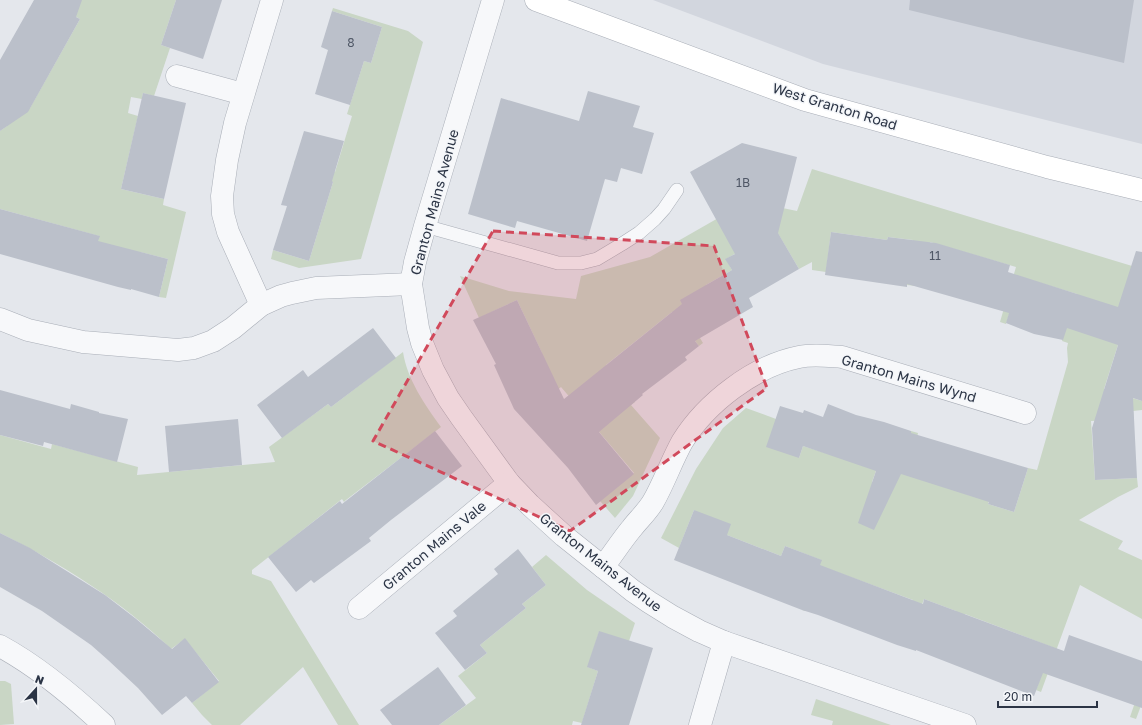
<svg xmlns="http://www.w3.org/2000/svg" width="1142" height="725" viewBox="0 0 1142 725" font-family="'Golos Text',sans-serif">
<rect width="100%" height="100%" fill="#e4e7ec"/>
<!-- built -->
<path fill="#d2d6de" d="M 653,0 L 1142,0 L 1142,144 L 823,64 Z"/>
<!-- green -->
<g fill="#c9d6c5">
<path d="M 46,0 L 176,0 L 161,45 L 170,48 L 154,96 L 143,93 L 142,99 L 131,97 L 128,113 L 138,116 L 121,189 L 164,199 L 163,205 L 186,212 L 166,298 L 159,297 L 168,259 L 140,252 L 88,278 L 99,236 L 0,209 L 0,131 L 7,126 L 0,117 L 30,108 L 80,19 Z"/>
<path d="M 333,8 L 408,31 L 423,42 L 361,259 L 299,268 L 271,259 L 273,250 L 309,261 L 333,182 L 298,171 L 300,165 L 294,163 L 295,160 L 335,172 L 352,116 L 347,114 L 364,61 L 371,63 L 382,27 L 332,11 Z"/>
<path d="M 812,169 L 1142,269 L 1104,389 L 1142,401 L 1142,410 L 1133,411 L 1134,419 L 1091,421 L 1095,480 L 1137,478 L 1138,487 L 1118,497 L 1079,520 L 1123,541 L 1118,549 L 1142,560 L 1142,619 L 1080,585 L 1041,692 L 1036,690 L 1052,647 L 965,614 L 949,657 L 956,611 L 924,599 L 917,619 L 913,600 L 826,568 L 805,611 L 802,610 L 821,560 L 785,546 L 781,556 L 727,535 L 694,510 L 679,548 L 661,538 L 696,469 L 723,428 L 746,408 L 776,419 L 799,458 L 803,446 L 841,458 L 877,468 L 872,482 L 897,475 L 911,431 L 918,433 L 917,438 L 989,501 L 988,504 L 1014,512 L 1028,468 L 1037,470 L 1068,362 L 1067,348 L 1068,343 L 1062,341 L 1077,294 L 1021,277 L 1006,324 L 1000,322 L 1016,267 L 930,242 L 917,286 L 907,285 L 913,240 L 888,237 L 887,240 L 831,232 L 826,272 L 812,270 L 812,262 L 799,269 L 776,230 L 726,259 L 732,270 L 706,285 L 700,338 L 703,343 L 699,346 L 672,312 L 606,365 L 635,402 L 631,405 L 660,438 L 633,496 L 615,518 L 600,501 L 634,473 L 561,387 L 528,415 L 542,353 L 517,300 L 479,318 L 460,276 L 509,291 L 576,299 L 581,276 L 650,257 L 748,201 L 797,211 Z"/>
<path d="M 403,352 C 407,379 425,405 441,427 L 346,500 L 344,502 L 342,499 L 252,570 L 252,574 L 271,581 L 359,725 L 338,725 L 303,667 L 240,725 L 212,725 L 202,715 L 192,703 L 219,681 L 185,639 L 171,649 C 123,602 60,563 0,533 L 0,435 L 51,449 L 52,444 L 138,467 L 137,475 L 275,462 L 269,447 L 328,404 L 331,407 Z"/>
<path d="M 546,555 L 587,590 L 635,623 L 629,641 L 599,632 L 588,667 L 598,671 L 582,723 L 573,721 L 572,725 L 439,725 L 476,698 L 458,676 L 487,653 L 480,645 L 526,608 L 522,604 L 546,585 L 532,567 Z"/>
<path d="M 0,681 L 5,681 L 11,684 L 14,724 L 0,725 Z"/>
<path d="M 1142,682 L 1142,703 L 1136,719 L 1130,717 Z"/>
<path d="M 816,699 L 885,723 L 891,725 L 832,725 L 833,721 L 811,715 Z"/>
</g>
<!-- building -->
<g fill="#bbc0ca">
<path d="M 34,0 L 82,0 L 76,17 L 80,19 L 28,112 L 0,131 L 0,60 Z"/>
<path d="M 176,0 L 222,0 L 203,59 L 161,45 Z"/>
<path d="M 910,0 L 1134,0 L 1124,63 L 909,10 Z"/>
<path d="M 332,11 L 382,27 L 371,63 L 364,61 L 350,105 L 315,94 L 328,50 L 321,47 Z"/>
<path d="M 588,91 L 640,106 L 633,127 L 654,133 L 642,174 L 621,168 L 617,182 L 605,179 L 587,241 L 517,221 L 515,228 L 468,214 L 501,98 L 579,121 Z"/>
<path d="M 143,93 L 186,103 L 164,199 L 121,189 Z"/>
<path d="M 304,131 L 344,141 L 332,181 L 333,182 L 309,261 L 273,250 L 287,206 L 281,205 Z"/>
<path d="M 742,143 L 797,157 L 778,233 L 799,269 L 749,298 L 753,307 L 695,341 L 699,346 L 685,357 L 687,360 L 642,394 L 643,395 L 599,432 L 634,474 L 596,505 L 568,468 L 514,409 L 494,365 L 496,364 L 473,320 L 517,300 L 564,399 L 682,304 L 680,300 L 732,270 L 725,259 L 735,254 L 690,172 Z"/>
<path d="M 0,209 L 100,236 L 98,241 L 168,259 L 159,297 L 131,289 L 131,290 L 118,287 L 0,254 Z"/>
<path d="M 831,232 L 887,240 L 888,237 L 936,243 L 1010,265 L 1008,272 L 1118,307 L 1136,251 L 1142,252 L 1142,401 L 1133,398 L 1137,478 L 1095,480 L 1092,428 L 1118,345 L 1067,328 L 1063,340 L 1034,334 L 1006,323 L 1009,313 L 907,284 L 907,287 L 825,275 Z"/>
<path d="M 373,328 L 396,358 L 331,407 L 328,404 L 282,438 L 257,405 L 303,370 L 308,377 Z"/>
<path d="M 0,390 L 70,409 L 71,404 L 99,412 L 99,413 L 128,419 L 117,462 L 44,442 L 43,446 L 0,435 Z"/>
<path d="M 828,404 L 856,415 L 884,422 L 911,431 L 911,433 L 1028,468 L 1014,512 L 988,504 L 989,502 L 901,474 L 874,530 L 858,523 L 876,471 L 803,446 L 799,458 L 766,447 L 780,406 L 803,413 L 804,410 L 823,417 Z"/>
<path d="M 238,419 L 242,465 L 169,472 L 165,426 Z"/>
<path d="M 435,431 L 462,466 L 391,520 L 369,538 L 371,541 L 314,583 L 311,580 L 296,592 L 268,557 L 340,501 L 342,504 Z"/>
<path d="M 694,510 L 731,524 L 727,535 L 781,556 L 785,546 L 822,560 L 820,565 L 886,590 L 923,604 L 924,599 L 1064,651 L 1069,635 L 1142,661 L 1142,708 L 1043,673 L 1034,696 L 916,650 L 916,651 L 897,645 L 818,615 L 802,610 L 674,560 Z"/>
<path d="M 0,533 L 30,548 L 105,595 L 135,618 L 172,649 L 185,638 L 219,682 L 192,703 L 186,696 L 162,715 L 138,688 L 108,660 L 91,645 L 42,611 L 0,587 Z"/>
<path d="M 518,549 L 546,585 L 522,604 L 526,608 L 480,645 L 487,653 L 465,670 L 435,633 L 457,616 L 453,611 L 498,574 L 494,569 Z"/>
<path d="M 599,631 L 653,648 L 629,725 L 581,725 L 598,671 L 587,667 Z"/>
<path d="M 438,667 L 466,705 L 439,725 L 392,725 L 380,710 Z"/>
</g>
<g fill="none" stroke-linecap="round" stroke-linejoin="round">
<defs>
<path id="lane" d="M 425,226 L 558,263 L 581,263 L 597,259 L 622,244 L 639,233 L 655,219 L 664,209 L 677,190"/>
<g id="street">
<path d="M 493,0 L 425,226 L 415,262 L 411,284 L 418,328 L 422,343 L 433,370 L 448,398 L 461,417 L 509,483 L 530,505 L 564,536 L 633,591 L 649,602 L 673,617 L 699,631 L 724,642 L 965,725"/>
<path d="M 177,76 L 243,94"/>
<path d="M 261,305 L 228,232 L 223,214 L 222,196 L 227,160 L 235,123 L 272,0"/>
<path d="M 0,319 L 28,330 L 83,342 L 178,350 L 194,348 L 213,341 L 233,328 L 261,305 L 281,296 L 292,293 L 316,288 L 411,284"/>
<path d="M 603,567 C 613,554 622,540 632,528 C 639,519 647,512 653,502 C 664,483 671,462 682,442 C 706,403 754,366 799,357 C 813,354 827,356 842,357 L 1025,413"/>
<path d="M 359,608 L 509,483"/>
<path d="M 0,646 C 37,666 73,696 104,725"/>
<path d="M 700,725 L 724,642"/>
</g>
<path id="secondary" d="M 536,0 L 805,100 L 1047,167 L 1142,190"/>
</defs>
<!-- lane casing -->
<use href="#lane" stroke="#a9aeb7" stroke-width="14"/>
<!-- street casing -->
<use href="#street" stroke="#a9aeb7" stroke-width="23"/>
<!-- secondary casing -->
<use href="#secondary" stroke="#a9aeb7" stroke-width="23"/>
<!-- lane -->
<use href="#lane" stroke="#f7f8fa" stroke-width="13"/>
<!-- street -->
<use href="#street" stroke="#f7f8fa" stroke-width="22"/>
<!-- secondary -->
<use href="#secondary" stroke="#fff" stroke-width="22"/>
</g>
<!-- marked area -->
<path fill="#d1495b" fill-opacity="0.2" stroke="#d1495b" stroke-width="3" stroke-dasharray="8 5" stroke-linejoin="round" d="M 493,231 L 714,246 L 767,388 L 570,531 L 373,441 Z"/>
<g text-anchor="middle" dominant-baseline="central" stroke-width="3" stroke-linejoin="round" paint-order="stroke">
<!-- number labels -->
<g font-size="12" fill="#4f5766">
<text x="351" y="42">8</text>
<text x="743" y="182">1B</text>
<text x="935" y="255">11</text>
</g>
<!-- street labels -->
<g font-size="14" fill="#2b3445" stroke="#f4f6f9">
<text transform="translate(835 106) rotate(17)">West Granton Road</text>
<text transform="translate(434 202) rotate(-75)">Granton Mains Avenue</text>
<text transform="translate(909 378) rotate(16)">Granton Mains Wynd</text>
<text transform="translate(434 545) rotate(-40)">Granton Mains Vale</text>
<text transform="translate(601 562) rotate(38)">Granton Mains Avenue</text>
</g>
</g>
<!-- north arrow -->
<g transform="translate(36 689) rotate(21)" stroke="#f4f6f9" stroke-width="3" paint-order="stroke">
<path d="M0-3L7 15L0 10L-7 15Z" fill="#2b3445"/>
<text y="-6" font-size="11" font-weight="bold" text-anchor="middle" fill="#2b3445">N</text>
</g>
<!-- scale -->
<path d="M998 701v6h99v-6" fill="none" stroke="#2b3445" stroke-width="2"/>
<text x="1004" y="701" font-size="12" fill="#2b3445" stroke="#f4f6f9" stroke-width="3" paint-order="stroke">20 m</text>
</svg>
